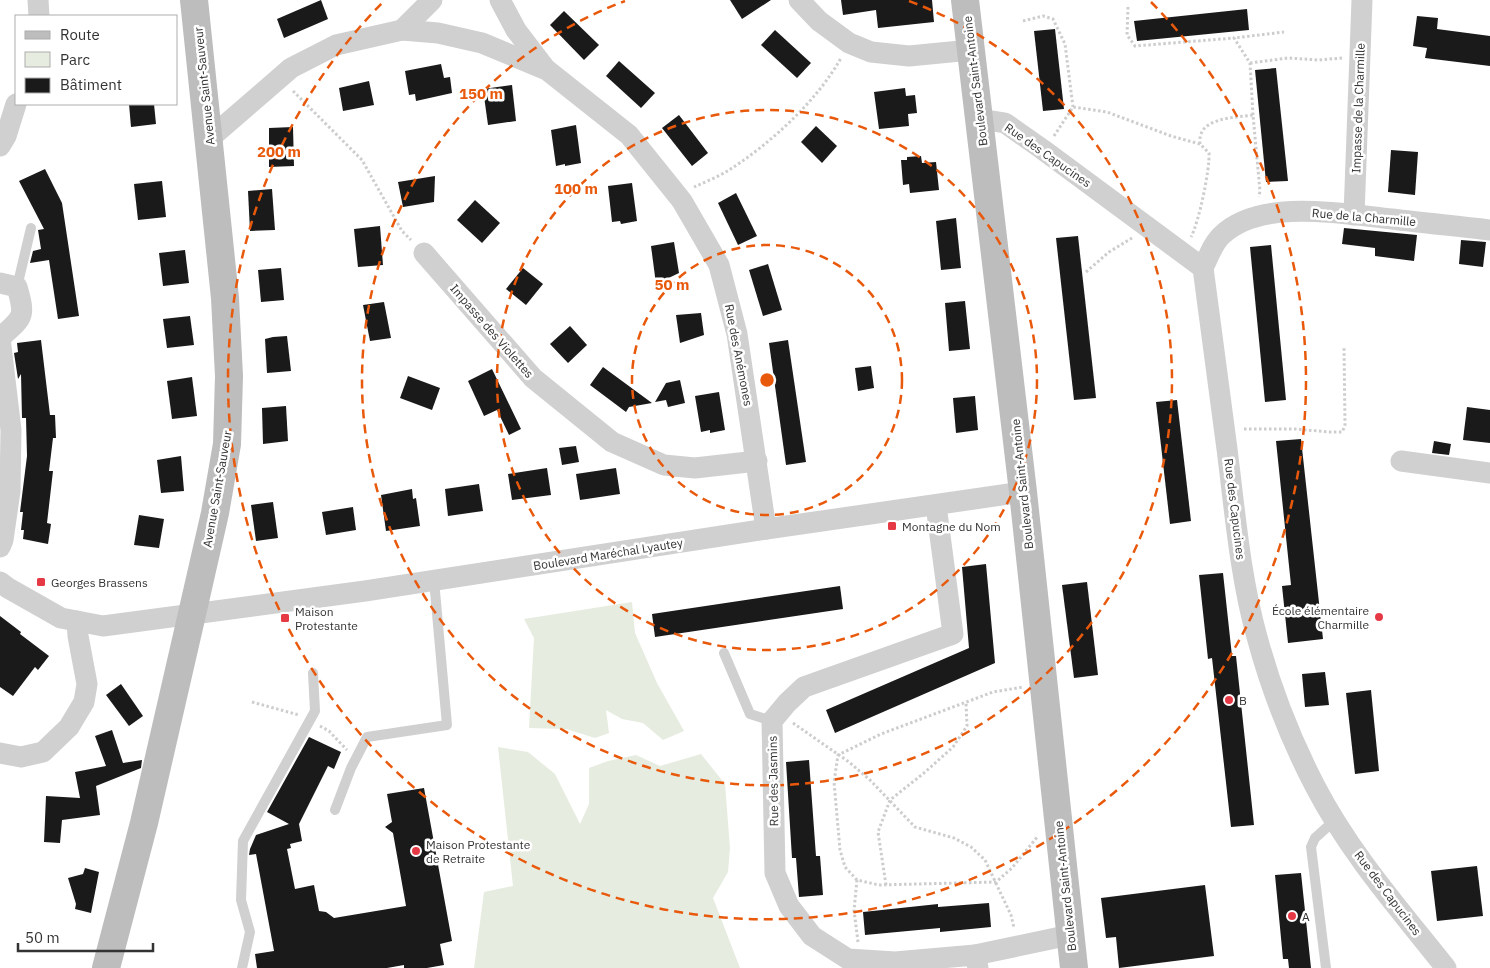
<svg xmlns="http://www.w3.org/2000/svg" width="1490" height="968" viewBox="0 0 1490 968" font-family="'IBM Plex Sans',sans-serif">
<rect width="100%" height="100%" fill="#fff"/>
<!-- green -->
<g fill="#e6ecdf">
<path d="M 632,602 L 635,633 L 657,683 L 684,731 L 663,740 L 643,723 L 622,719 L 606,710 L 609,733 L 595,738 L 566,729 L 529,728 L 534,638 L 524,619 Z"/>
<path d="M 498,747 L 528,752 L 555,774 L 580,824 L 589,804 L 589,768 L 608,761 L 636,755 L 660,766 L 701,754 L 725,784 L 730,848 L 728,872 L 713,898 L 740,968 L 474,968 L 484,892 L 513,886 Z"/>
</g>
<!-- building -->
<g fill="#1a1a1a">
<path d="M 321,0 L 328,19 L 284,38 L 277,19 Z"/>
<path d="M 730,0 L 771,0 L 742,19 Z"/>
<path d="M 841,0 L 932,0 L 934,22 L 878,28 L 876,10 L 843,15 Z"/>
<path d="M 1247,9 L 1249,30 L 1137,41 L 1134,21 Z"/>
<path d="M 564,11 L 599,45 L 584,60 L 550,25 Z"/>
<path d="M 1417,16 L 1438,18 L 1437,29 L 1490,36 L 1490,66 L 1425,58 L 1427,48 L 1413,46 Z"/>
<path d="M 1055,29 L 1064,109 L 1043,111 L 1034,31 Z"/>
<path d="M 775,30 L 811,63 L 797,78 L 761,45 Z"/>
<path d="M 619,61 L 655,93 L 641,108 L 606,76 Z"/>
<path d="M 441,64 L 444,78 L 450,77 L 452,93 L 416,101 L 415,94 L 409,95 L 405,71 Z"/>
<path d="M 1276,68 L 1288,181 L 1266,182 L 1255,70 Z"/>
<path d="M 369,81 L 374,105 L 343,111 L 339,88 Z"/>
<path d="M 512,85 L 516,121 L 488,125 L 483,89 Z"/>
<path d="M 905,88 L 906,96 L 915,95 L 917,113 L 908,114 L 909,126 L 879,129 L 874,92 Z"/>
<path d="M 129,104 L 154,104 L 156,124 L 131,127 Z"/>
<path d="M 679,115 L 708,153 L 692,166 L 662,128 Z"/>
<path d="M 576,125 L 581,163 L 565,166 L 565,164 L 556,166 L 551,130 Z"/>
<path d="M 816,126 L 837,146 L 822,163 L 801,142 Z"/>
<path d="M 293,127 L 294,166 L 269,167 L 269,128 Z"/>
<path d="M 1391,150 L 1418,152 L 1415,195 L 1388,192 Z"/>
<path d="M 921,156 L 922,163 L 936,162 L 939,190 L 910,193 L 909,184 L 903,185 L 901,160 L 907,160 L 907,157 Z"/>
<path d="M 45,169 L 62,203 L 79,316 L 58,319 L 49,260 L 30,263 L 33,251 L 41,249 L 38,230 L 44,229 L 19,181 Z"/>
<path d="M 435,176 L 434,202 L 403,207 L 398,182 Z"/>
<path d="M 162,181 L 166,217 L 138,220 L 134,184 Z"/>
<path d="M 632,183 L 637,221 L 621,224 L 620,221 L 612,222 L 608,186 Z"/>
<path d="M 272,189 L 275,230 L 250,231 L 248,191 Z"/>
<path d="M 736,193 L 757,236 L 738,245 L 718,203 Z"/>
<path d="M 475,200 L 500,223 L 482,243 L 457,220 Z"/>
<path d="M 956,218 L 961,268 L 941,270 L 936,221 Z"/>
<path d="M 380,226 L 383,265 L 358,267 L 354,229 Z"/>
<path d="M 1344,228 L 1417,235 L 1414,261 L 1375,256 L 1375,248 L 1342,244 Z"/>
<path d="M 1078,236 L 1096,398 L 1074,400 L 1056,238 Z"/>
<path d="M 1461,240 L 1486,242 L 1483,267 L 1459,264 Z"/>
<path d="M 674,242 L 679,273 L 656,284 L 651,246 Z"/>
<path d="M 1271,245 L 1286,400 L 1265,402 L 1250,247 Z"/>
<path d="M 185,250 L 189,283 L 163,286 L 159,253 Z"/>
<path d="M 768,264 L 782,310 L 763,316 L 749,270 Z"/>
<path d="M 281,268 L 284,300 L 261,302 L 258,270 Z"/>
<path d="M 523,268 L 543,284 L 526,305 L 506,289 Z"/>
<path d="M 965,301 L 970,349 L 949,351 L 945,303 Z"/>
<path d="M 384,302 L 391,338 L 370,341 L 363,305 Z"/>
<path d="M 701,313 L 704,335 L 680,343 L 676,315 Z"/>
<path d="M 190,316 L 194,345 L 167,348 L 163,319 Z"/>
<path d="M 570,326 L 587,345 L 568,363 L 550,344 Z"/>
<path d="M 287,336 L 291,371 L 267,373 L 265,339 L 273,337 Z"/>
<path d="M 41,340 L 50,415 L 55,415 L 56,438 L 53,438 L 49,471 L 53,471 L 47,523 L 51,524 L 48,544 L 23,539 L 24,530 L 21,530 L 23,512 L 20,512 L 27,456 L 26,418 L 22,418 L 21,374 L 18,379 L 14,353 L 18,352 L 17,343 Z"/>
<path d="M 788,340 L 806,462 L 786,465 L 769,343 Z"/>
<path d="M 871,366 L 874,388 L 858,391 L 855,368 Z"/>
<path d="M 603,367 L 652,403 L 629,407 L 626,412 L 590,385 Z"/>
<path d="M 492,369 L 521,429 L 509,435 L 497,410 L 484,416 L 468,381 Z"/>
<path d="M 408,376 L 440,388 L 432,410 L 400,398 Z"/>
<path d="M 192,377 L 197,416 L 172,419 L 167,381 Z"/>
<path d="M 680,380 L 685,403 L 668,407 L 666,400 L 655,402 L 666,383 Z"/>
<path d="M 719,392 L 725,430 L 710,433 L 710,430 L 701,432 L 695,396 Z"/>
<path d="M 975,396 L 978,430 L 956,433 L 953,398 Z"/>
<path d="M 1177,400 L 1191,521 L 1170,524 L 1156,402 Z"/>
<path d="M 286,406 L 288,441 L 263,444 L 262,408 Z"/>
<path d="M 1467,407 L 1490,410 L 1490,443 L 1463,440 Z"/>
<path d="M 1301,439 L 1323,639 L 1288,643 L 1282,586 L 1291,585 L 1276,441 Z"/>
<path d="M 1434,441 L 1451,444 L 1449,455 L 1432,453 Z"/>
<path d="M 576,446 L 579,462 L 562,465 L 559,448 Z"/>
<path d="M 181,456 L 184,491 L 161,493 L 157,460 Z"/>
<path d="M 547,468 L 551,495 L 512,500 L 508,474 Z"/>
<path d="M 616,468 L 620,494 L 580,500 L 576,474 Z"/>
<path d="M 479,484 L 483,511 L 448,516 L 445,489 Z"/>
<path d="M 412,489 L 413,499 L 416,498 L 420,526 L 386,531 L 381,495 Z"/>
<path d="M 273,502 L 278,538 L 256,541 L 251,505 Z"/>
<path d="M 353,507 L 356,530 L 326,535 L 322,512 Z"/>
<path d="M 139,515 L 164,519 L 159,548 L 134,545 Z"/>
<path d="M 986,564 L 995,663 L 835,733 L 826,710 L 969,648 L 962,567 Z"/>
<path d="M 1223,573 L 1232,656 L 1236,656 L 1254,825 L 1231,827 L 1212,658 L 1208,659 L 1199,575 Z"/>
<path d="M 1087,582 L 1098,675 L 1074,678 L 1062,585 Z"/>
<path d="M 840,586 L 843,609 L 655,637 L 652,614 Z"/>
<path d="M 0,616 L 21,632 L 20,634 L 49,656 L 38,670 L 35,667 L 13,696 L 0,687 Z"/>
<path d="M 1325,672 L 1329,705 L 1305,707 L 1302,674 Z"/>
<path d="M 121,684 L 143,716 L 129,726 L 106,695 Z"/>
<path d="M 1371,690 L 1379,771 L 1355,774 L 1346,693 Z"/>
<path d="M 112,730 L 123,763 L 142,760 L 141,768 L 96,786 L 100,815 L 62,820 L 60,843 L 44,842 L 46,796 L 80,798 L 75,772 L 106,766 L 95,736 Z"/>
<path d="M 309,737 L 341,752 L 334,769 L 328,766 L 299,824 L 302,841 L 290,844 L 291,848 L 287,849 L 295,889 L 314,885 L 319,911 L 326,912 L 334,918 L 406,906 L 393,833 L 385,827 L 392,822 L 387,794 L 424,788 L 452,941 L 440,944 L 444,965 L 427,968 L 404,968 L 404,965 L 387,968 L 257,968 L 255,954 L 274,951 L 256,854 L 249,855 L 250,849 L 256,835 L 289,824 L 267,812 Z"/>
<path d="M 809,760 L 816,856 L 820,856 L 823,895 L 799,897 L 796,858 L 792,858 L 786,762 Z"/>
<path d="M 1477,866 L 1483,916 L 1437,921 L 1431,871 Z"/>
<path d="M 85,868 L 99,872 L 91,913 L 75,909 L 76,904 L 68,878 L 83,874 Z"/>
<path d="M 1301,873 L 1311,968 L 1289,968 L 1288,959 L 1283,959 L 1275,875 Z"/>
<path d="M 1205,885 L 1214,956 L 1119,968 L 1116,937 L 1106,938 L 1101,898 Z"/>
<path d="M 989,903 L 991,927 L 940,932 L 940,928 L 865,935 L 863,912 L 938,904 L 938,907 Z"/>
</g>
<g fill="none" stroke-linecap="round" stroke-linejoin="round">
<!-- path -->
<g stroke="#cdcdcd" stroke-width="3" stroke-dasharray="2.5 2.5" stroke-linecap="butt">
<path d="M 1128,7 L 1127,35 L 1135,46 L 1234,38"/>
<path d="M 1023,21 L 1043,16 L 1053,19 L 1065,44 L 1073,107"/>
<path d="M 1250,63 L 1288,58 L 1319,60 L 1342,58"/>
<path d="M 293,91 L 362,160 L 402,231 L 411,240"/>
<path d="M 1253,115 L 1250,63 L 1234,38 L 1284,32"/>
<path d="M 1054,136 L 1073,107 L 1107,112 L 1171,136 L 1200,144 L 1209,153 C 1210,169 1199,222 1191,237"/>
<path d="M 1200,144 C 1197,117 1234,118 1253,115 L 1260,191 L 1259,197"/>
<path d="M 694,187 C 705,182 718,177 729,170 C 770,144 817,101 841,58"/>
<path d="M 1086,272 L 1109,252 L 1132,238"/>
<path d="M 1244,429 L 1295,429 L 1330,432 L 1342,432 L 1345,426 L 1344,346"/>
<path d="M 252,702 L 299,715"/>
<path d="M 793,723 L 849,762 L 870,780 L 915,827 L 954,838 L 971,847 L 985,860 L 1011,915 L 1014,928"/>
<path d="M 320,726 L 329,731 L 347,750"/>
<path d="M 857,880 L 845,867 L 840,850 L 834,782 L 838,755 L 881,734 L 993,692 L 1023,687"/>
<path d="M 886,885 L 878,832 L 890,800 L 924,773 L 953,747 L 967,726 L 966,702"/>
<path d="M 858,942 L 854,910 L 857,880 L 879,885 L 996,882 L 1012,868 L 1038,836"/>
</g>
<!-- lane -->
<g stroke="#d0d0d0" stroke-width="10">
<path d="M 17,287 L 31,228"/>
<path d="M 724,653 L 750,714 L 772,721"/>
<path d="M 335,810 L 351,768 L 367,737 L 447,725 L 434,580"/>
<path d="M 242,968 L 250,932 L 241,900 L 243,841 L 315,711 L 313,673"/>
<path d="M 1326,968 L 1311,847 L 1315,838 L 1335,820"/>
</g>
<!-- street -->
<g stroke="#d0d0d0" stroke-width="21">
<path d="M 38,0 L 39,16"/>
<path d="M 500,0 L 516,30 L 545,68"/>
<path d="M 799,0 L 819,21 L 849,43 L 871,52 L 909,56 L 971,50"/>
<path d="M 402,30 L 432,0"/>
<path d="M 980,119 L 1005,123 L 1042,149 L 1203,268 C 1211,329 1219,389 1227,449 C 1235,512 1240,576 1257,637 C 1271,689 1290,738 1315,786 C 1349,852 1400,910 1446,968"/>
<path d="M 209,139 L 291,68 L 336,45 L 402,30 L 438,33 L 482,43 L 547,70 L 629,135 L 682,201 L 719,265 L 737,334 L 766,529"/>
<path d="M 0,146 L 6,136 L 16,104"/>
<path d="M 1354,215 L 1362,0"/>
<path d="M 424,253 L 533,378 L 612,442 L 664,465 L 695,468 L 757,461"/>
<path d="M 1203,268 C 1208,258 1213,243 1222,235 C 1261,198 1343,214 1392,219 C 1424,223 1457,226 1490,230"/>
<path d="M 0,283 L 17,287 C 26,318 23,317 0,338 L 11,430 L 10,491 L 3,540 L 0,547"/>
<path d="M 1401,461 L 1490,473"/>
<path d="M 936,505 L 953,634 L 804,687 L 787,703 L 772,721 L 775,873 L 789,906 L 812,936 L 848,959 L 895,962 L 975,955 L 978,968"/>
<path d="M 0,582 L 8,588 L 61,618 L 103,626 L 365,591 L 766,529 L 1023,492"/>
<path d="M 0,753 L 21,757 L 43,752 L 69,727 L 84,702 L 87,684 L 78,636 L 77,621"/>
<path d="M 975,955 L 1070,935"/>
</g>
<!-- secondary -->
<g stroke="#bdbdbd" stroke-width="28">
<path d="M 965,0 L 1023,492 L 1074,968"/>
<path d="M 106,968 L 144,823 L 192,614 L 215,513 L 227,444 L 229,376 L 225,298 L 194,0"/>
</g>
</g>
<!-- distance rings -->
<g fill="none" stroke="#e8590c" stroke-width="2.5" stroke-dasharray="9 6">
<circle cx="767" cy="380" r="135"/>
<circle cx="767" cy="380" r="270"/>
<path d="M909 1A405 405 0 1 1 625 1"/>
<path d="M1151 2A539 539 0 1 1 383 2"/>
</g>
<!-- markers -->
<g fill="#e63946" stroke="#fff" stroke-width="2">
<rect x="887" y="521" width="10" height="10" rx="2.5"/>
<rect x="36" y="577" width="10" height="10" rx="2.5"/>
<circle cx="1379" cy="617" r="5"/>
<rect x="280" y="613" width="10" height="10" rx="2.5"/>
<circle cx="1229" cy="700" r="5"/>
<circle cx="416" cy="851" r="5"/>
<circle cx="1292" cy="916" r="5"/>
</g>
<g text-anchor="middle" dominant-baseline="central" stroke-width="5" stroke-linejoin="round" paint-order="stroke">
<!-- street labels -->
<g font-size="12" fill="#333" stroke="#fff">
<text transform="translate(975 81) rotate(-97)">Boulevard Saint-Antoine</text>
<text transform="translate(204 86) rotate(-96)">Avenue Saint-Sauveur</text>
<text transform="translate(1358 108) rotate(-88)">Impasse de la Charmille</text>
<text transform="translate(1048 155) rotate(35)">Rue des Capucines</text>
<text transform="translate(1364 217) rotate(5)">Rue de la Charmille</text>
<text transform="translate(492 331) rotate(49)">Impasse des Violettes</text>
<text transform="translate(739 355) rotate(79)">Rue des Anémones</text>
<text transform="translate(1022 484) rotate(-96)">Boulevard Saint-Antoine</text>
<text transform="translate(217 489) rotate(-80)">Avenue Saint-Sauveur</text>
<text transform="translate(1235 509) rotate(83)">Rue des Capucines</text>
<text transform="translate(608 554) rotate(-9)">Boulevard Maréchal Lyautey</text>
<text transform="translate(773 781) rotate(-91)">Rue des Jasmins</text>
<text transform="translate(1065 886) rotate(-96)">Boulevard Saint-Antoine</text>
<text transform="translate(1388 893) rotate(53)">Rue des Capucines</text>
</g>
<!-- poi labels -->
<g font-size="12" fill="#333" stroke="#fff" text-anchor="start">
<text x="902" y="526">Montagne du Nom</text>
<text x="51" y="582">Georges Brassens</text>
<text x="1369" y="610" text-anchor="end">École élémentaire<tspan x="1369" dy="14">Charmille</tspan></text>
<text x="295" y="611">Maison<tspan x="295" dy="14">Protestante</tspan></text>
<text x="1239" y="700">B</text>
<text x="426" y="844">Maison Protestante<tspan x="426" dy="14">de Retraite</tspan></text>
<text x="1302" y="916">A</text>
</g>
</g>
<circle cx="767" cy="380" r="8" fill="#e8590c" stroke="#fff" stroke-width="2.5"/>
<g font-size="15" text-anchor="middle" font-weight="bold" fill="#e8590c" stroke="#fff" stroke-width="5" stroke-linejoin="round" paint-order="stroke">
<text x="481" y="99">150 m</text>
<text x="279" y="157">200 m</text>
<text x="576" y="194">100 m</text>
<text x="672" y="290">50 m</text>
</g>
<!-- legend -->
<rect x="15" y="15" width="162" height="90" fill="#ffffff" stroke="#adadad"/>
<rect x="25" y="31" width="25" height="8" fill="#bdbdbd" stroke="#adadad"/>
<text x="60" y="40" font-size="15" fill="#333333">Route</text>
<rect x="25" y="52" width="25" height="15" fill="#e6ecdf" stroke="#adadad"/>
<text x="60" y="65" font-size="15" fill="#333333">Parc</text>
<rect x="25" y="78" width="25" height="15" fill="#1a1a1a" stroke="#adadad"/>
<text x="60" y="90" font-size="15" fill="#333333">Bâtiment</text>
<!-- scale -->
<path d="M18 943v8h135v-8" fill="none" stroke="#333333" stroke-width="2.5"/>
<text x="25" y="943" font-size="15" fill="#333333" stroke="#ffffff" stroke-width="4" paint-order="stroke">50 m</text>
</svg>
